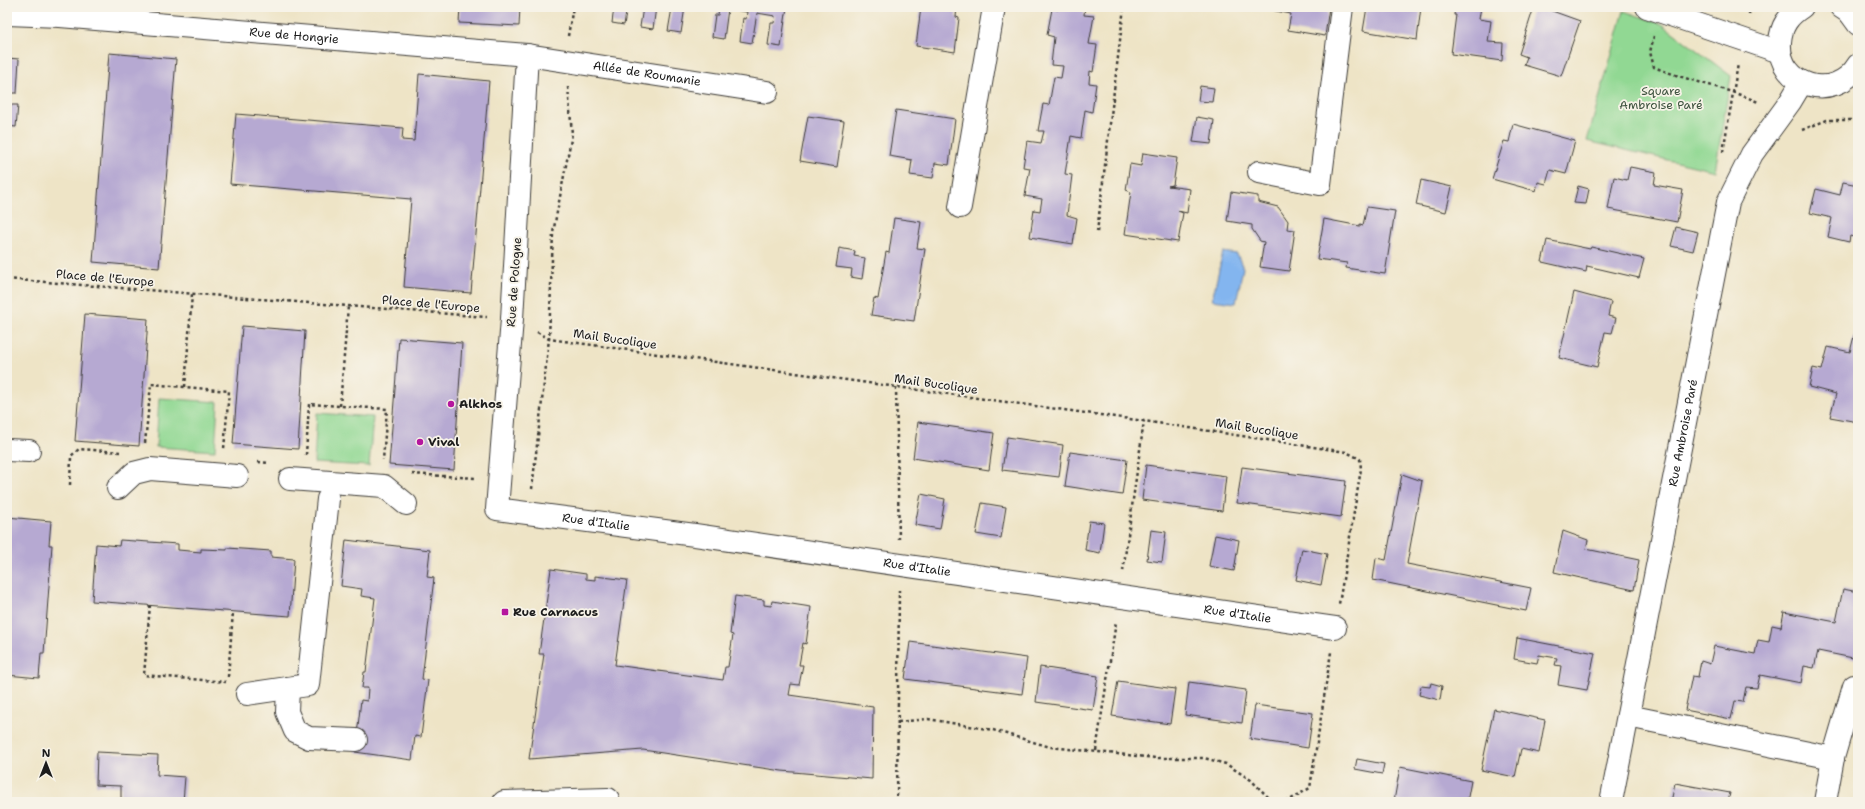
<svg xmlns="http://www.w3.org/2000/svg" width="1865" height="809" viewBox="0 0 1865 809" font-family="'Shantell Sans',sans-serif">
<rect width="100%" height="100%" fill="#f7f3e8"/>
<filter id="ink" filterUnits="userSpaceOnUse"><feTurbulence type="fractalNoise" baseFrequency=".025" numOctaves="2"/><feDisplacementMap in="SourceGraphic" scale="8" xChannelSelector="R" yChannelSelector="G"/><feConvolveMatrix kernelMatrix="1 2 1 2 8 2 1 2 1" color-interpolation-filters="sRGB"/></filter>
<filter id="wash" filterUnits="userSpaceOnUse"><feTurbulence type="fractalNoise" baseFrequency=".012" numOctaves="4" result="noise"/><feDisplacementMap in="SourceGraphic" scale="16" xChannelSelector="R" yChannelSelector="G"/><feGaussianBlur stdDeviation="0.9" result="paint"/><feColorMatrix in="noise" values="0 0 0 0 0 0 0 0 0 0 0 0 0 0 0 0 0 1.4 0 .05"/><feComposite in="paint" operator="in"/></filter>
<g filter="url(#wash)">
<rect width="100%" height="100%" fill="#eee4c6"/>
<!-- green -->
<g fill="#91d893" stroke="#567a58">
<path d="M 1624,11 L 1662,24 L 1731,76 L 1715,171 L 1587,141 Z"/>
<path d="M 159,398 L 218,402 L 215,451 L 156,447 Z"/>
<path d="M 317,413 L 373,417 L 369,466 L 314,463 Z"/>
</g>
<!-- water -->
<path fill="#83b5ef" stroke="#506886" d="M 1223,252 L 1237,254 L 1243,268 L 1236,303 L 1212,300 Z"/>
<g id="blocks">
<!-- building -->
<g fill="#b6a9d2">
<path d="M 460,7 L 520,7 L 519,26 L 459,23 Z"/>
<path d="M 614,7 L 627,7 L 624,25 L 612,23 Z"/>
<path d="M 643,7 L 656,7 L 653,29 L 640,27 Z"/>
<path d="M 675,7 L 685,7 L 681,33 L 668,31 L 672,8 Z"/>
<path d="M 719,7 L 787,7 L 781,47 L 768,45 L 771,23 L 774,23 L 775,16 L 757,13 L 752,43 L 740,41 L 743,18 L 746,19 L 747,12 L 728,9 L 724,39 L 712,37 L 715,15 L 718,15 Z"/>
<path d="M 921,7 L 957,7 L 956,17 L 959,18 L 955,52 L 916,46 Z"/>
<path d="M 1058,7 L 1085,7 L 1084,15 L 1094,16 L 1089,44 L 1097,45 L 1093,72 L 1090,71 L 1089,83 L 1096,84 L 1092,112 L 1085,110 L 1081,138 L 1071,136 L 1065,174 L 1072,175 L 1067,215 L 1077,218 L 1073,244 L 1030,237 L 1034,210 L 1040,211 L 1042,199 L 1025,196 L 1030,168 L 1023,167 L 1027,141 L 1041,143 L 1044,131 L 1038,131 L 1043,104 L 1049,105 L 1054,77 L 1061,78 L 1063,66 L 1051,65 L 1054,37 L 1047,35 L 1052,9 L 1058,10 Z"/>
<path d="M 1256,7 L 1329,7 L 1325,36 L 1288,30 L 1291,14 Z"/>
<path d="M 1367,7 L 1421,7 L 1417,40 L 1363,31 Z"/>
<path d="M 1455,7 L 1481,7 L 1479,19 L 1491,21 L 1488,42 L 1503,43 L 1502,61 L 1451,54 L 1456,15 L 1454,15 Z"/>
<path d="M 1534,7 L 1541,7 L 1580,21 L 1561,76 L 1524,65 L 1527,57 L 1519,54 Z"/>
<path d="M 109,53 L 176,59 L 159,268 L 93,262 Z"/>
<path d="M 7,58 L 19,59 L 17,93 L 10,93 L 9,105 L 18,105 L 16,127 L 7,126 Z"/>
<path d="M 419,74 L 489,81 L 471,293 L 404,287 L 411,199 L 230,184 L 236,114 L 403,128 L 402,140 L 414,141 Z"/>
<path d="M 1200,86 L 1214,88 L 1212,102 L 1198,101 Z"/>
<path d="M 896,110 L 955,119 L 949,165 L 935,163 L 933,178 L 910,175 L 912,160 L 889,156 Z"/>
<path d="M 808,116 L 844,121 L 837,167 L 800,161 Z"/>
<path d="M 1197,117 L 1214,120 L 1211,144 L 1193,142 Z"/>
<path d="M 1513,124 L 1575,141 L 1566,174 L 1550,170 L 1546,184 L 1538,182 L 1536,191 L 1492,179 L 1504,141 L 1509,142 Z"/>
<path d="M 1143,153 L 1177,158 L 1173,185 L 1168,186 L 1190,189 L 1187,213 L 1178,211 L 1183,213 L 1178,242 L 1125,234 L 1131,192 L 1126,190 L 1130,164 L 1141,166 Z"/>
<path d="M 1630,167 L 1656,172 L 1654,185 L 1683,190 L 1677,222 L 1608,209 L 1614,177 L 1627,180 Z"/>
<path d="M 1421,180 L 1452,187 L 1446,212 L 1416,205 Z"/>
<path d="M 1843,182 L 1858,185 L 1858,238 L 1850,236 L 1849,242 L 1828,237 L 1832,218 L 1810,213 L 1816,189 L 1840,195 Z"/>
<path d="M 1578,186 L 1589,189 L 1586,204 L 1574,203 Z"/>
<path d="M 1231,192 L 1258,196 L 1258,202 L 1278,207 L 1288,221 L 1287,229 L 1295,230 L 1289,271 L 1260,267 L 1264,242 L 1260,241 L 1252,229 L 1252,225 L 1227,221 Z"/>
<path d="M 1367,207 L 1395,211 L 1385,274 L 1346,268 L 1347,263 L 1317,259 L 1324,219 L 1360,226 L 1360,224 L 1363,225 Z"/>
<path d="M 894,218 L 921,222 L 917,248 L 925,249 L 914,321 L 871,315 L 874,298 L 878,299 L 886,252 L 889,253 Z"/>
<path d="M 1676,227 L 1698,232 L 1693,251 L 1671,246 Z"/>
<path d="M 1547,240 L 1590,249 L 1591,247 L 1644,259 L 1639,278 L 1587,266 L 1586,272 L 1542,262 Z"/>
<path d="M 839,248 L 855,251 L 854,256 L 865,258 L 862,279 L 851,277 L 852,269 L 836,267 Z"/>
<path d="M 1574,292 L 1611,302 L 1608,316 L 1616,318 L 1612,333 L 1605,332 L 1597,367 L 1559,358 Z"/>
<path d="M 85,314 L 148,319 L 139,446 L 75,441 Z"/>
<path d="M 1857,324 L 1858,324 L 1858,422 L 1830,417 L 1836,394 L 1809,387 L 1813,368 L 1822,370 L 1828,347 L 1850,352 Z"/>
<path d="M 242,326 L 305,331 L 298,449 L 233,444 Z"/>
<path d="M 399,338 L 462,343 L 454,470 L 389,465 Z"/>
<path d="M 918,422 L 994,433 L 989,470 L 913,458 Z"/>
<path d="M 1007,437 L 1063,445 L 1059,477 L 1002,470 Z"/>
<path d="M 1070,452 L 1127,460 L 1122,495 L 1065,486 Z"/>
<path d="M 1146,465 L 1226,476 L 1222,511 L 1142,500 Z"/>
<path d="M 1242,467 L 1346,481 L 1341,517 L 1237,503 Z"/>
<path d="M 1402,474 L 1422,481 L 1407,564 L 1531,588 L 1526,611 L 1373,580 L 1376,558 L 1386,560 Z"/>
<path d="M 921,494 L 945,499 L 940,529 L 915,525 Z"/>
<path d="M 982,503 L 1006,507 L 1001,538 L 976,534 Z"/>
<path d="M 7,517 L 51,521 L 49,545 L 52,545 L 44,653 L 41,653 L 39,678 L 7,675 Z"/>
<path d="M 1089,521 L 1104,523 L 1100,553 L 1085,550 Z"/>
<path d="M 1151,530 L 1166,532 L 1162,562 L 1147,560 Z"/>
<path d="M 1563,531 L 1588,540 L 1586,549 L 1639,560 L 1634,590 L 1554,572 Z"/>
<path d="M 1215,535 L 1239,540 L 1234,571 L 1209,566 Z"/>
<path d="M 120,540 L 178,544 L 178,550 L 201,552 L 201,549 L 227,550 L 227,548 L 271,551 L 271,557 L 294,559 L 290,616 L 92,601 L 96,544 L 119,546 Z"/>
<path d="M 346,540 L 430,550 L 427,577 L 434,578 L 422,679 L 428,680 L 421,737 L 415,736 L 412,760 L 355,752 L 361,700 L 367,701 L 368,688 L 362,688 L 364,672 L 366,672 L 375,598 L 361,596 L 362,589 L 341,586 Z"/>
<path d="M 1302,549 L 1327,554 L 1321,585 L 1296,580 Z"/>
<path d="M 551,569 L 586,574 L 586,579 L 595,580 L 595,576 L 627,580 L 615,665 L 723,680 L 725,667 L 728,667 L 733,635 L 730,634 L 735,596 L 764,600 L 764,605 L 771,606 L 772,601 L 811,607 L 806,644 L 803,643 L 799,665 L 803,665 L 799,685 L 791,684 L 789,695 L 873,707 L 872,779 L 782,771 L 643,750 L 529,759 L 544,654 L 539,654 Z"/>
<path d="M 1843,589 L 1858,592 L 1858,659 L 1818,651 L 1814,668 L 1804,666 L 1801,683 L 1760,675 L 1757,688 L 1746,687 L 1743,702 L 1735,701 L 1731,719 L 1685,710 L 1692,676 L 1698,677 L 1701,661 L 1710,664 L 1714,646 L 1755,654 L 1758,640 L 1769,642 L 1772,625 L 1781,627 L 1784,612 L 1836,622 Z"/>
<path d="M 1517,638 L 1595,653 L 1587,690 L 1558,685 L 1561,666 L 1555,665 L 1557,658 L 1539,655 L 1537,663 L 1514,659 Z"/>
<path d="M 910,642 L 1027,658 L 1022,694 L 905,679 Z"/>
<path d="M 1040,667 L 1098,676 L 1093,710 L 1036,702 Z"/>
<path d="M 1118,681 L 1175,689 L 1170,724 L 1112,716 Z"/>
<path d="M 1189,682 L 1246,690 L 1242,723 L 1185,715 Z"/>
<path d="M 1431,683 L 1442,686 L 1440,700 L 1419,695 L 1421,686 L 1430,687 Z"/>
<path d="M 1255,705 L 1313,713 L 1308,748 L 1250,739 Z"/>
<path d="M 1494,709 L 1545,720 L 1539,753 L 1521,749 L 1515,777 L 1481,770 Z"/>
<path d="M 97,752 L 158,755 L 157,775 L 185,777 L 183,802 L 121,802 L 121,786 L 96,785 Z"/>
<path d="M 1357,759 L 1384,764 L 1382,774 L 1355,769 Z"/>
<path d="M 1400,767 L 1471,781 L 1467,802 L 1394,801 Z"/>
<path d="M 1675,783 L 1730,793 L 1728,802 L 1671,802 Z"/>
</g>
</g>
</g>
<g filter="url(#ink)">
<use href="#blocks" fill-opacity="0" stroke="#3c3a36" stroke-width="1"/>
<g fill="none" stroke-linecap="round" stroke-linejoin="round">
<defs>
<g id="minor">
<path d="M 1647,7 L 1780,52"/>
<path d="M 1802,7 C 1788,16 1781,26 1780,42 C 1777,87 1835,103 1858,65"/>
<path d="M 1841,7 L 1850,13 L 1858,24"/>
<path id="s1" d="M 7,14 L 60,16 L 527,55 L 767,92"/>
<path id="s2" d="M 527,55 L 512,319 L 497,509 L 695,535 L 1335,628"/>
<path d="M 1259,172 L 1320,184 L 1342,7"/>
<path d="M 960,207 L 994,7"/>
<path d="M 7,450 L 29,451"/>
<path d="M 290,479 L 384,486 L 406,504"/>
<path d="M 118,488 L 134,473 L 150,469 L 237,476"/>
<path d="M 288,688 L 287,712 L 295,731 L 309,738 L 356,740"/>
<path d="M 247,694 L 308,685 L 328,499"/>
<path d="M 1628,716 L 1833,758 L 1825,802"/>
<path d="M 1833,758 L 1854,686 L 1858,686"/>
<path d="M 504,802 L 608,799"/>
<path id="s3" d="M 1611,802 L 1728,202 L 1752,154 L 1790,102 L 1802,82"/>
</g>
</defs>
<!-- minor casing -->
<use href="#minor" stroke="#3c3a36" stroke-width="24"/>
<!-- path -->
<g stroke="#3c3a36" stroke-width="2.5" stroke-dasharray="3 3" stroke-linecap="butt">
<path d="M 1749,14 L 1750,7"/>
<path d="M 568,36 L 573,7"/>
<path d="M 1654,36 L 1650,52 L 1654,67 C 1688,81 1724,87 1758,102"/>
<path d="M 1802,130 L 1827,120 L 1858,120"/>
<path d="M 1723,152 L 1738,64"/>
<path d="M 1097,232 L 1124,7"/>
<path d="M 7,279 L 487,317"/>
<path d="M 537,332 L 549,339 L 1144,421 L 1346,452 L 1360,459 L 1361,469 L 1339,604"/>
<path d="M 185,387 L 192,294"/>
<path d="M 896,387 L 899,539"/>
<path d="M 340,406 L 348,306"/>
<path d="M 145,443 L 151,384 L 229,391 L 224,449"/>
<path d="M 306,455 L 309,404 L 387,409 L 383,460"/>
<path d="M 258,462 L 269,463"/>
<path d="M 412,474 L 475,478"/>
<path d="M 70,485 L 71,456 L 79,449 L 120,452"/>
<path d="M 532,489 L 549,339 L 553,233 L 572,134 L 568,87"/>
<path d="M 1123,571 L 1144,421"/>
<path d="M 150,605 L 144,675 L 226,682"/>
<path d="M 228,677 L 233,612"/>
<path d="M 898,722 L 928,719 L 993,730 L 1050,747 L 1156,758 L 1204,758 L 1226,764 L 1251,780 L 1273,802"/>
<path d="M 1096,751 L 1116,622"/>
<path d="M 897,802 L 899,590"/>
<path d="M 1286,802 L 1310,788 L 1331,652"/>
</g>
<!-- minor -->
<use href="#minor" stroke="#fff" stroke-width="22"/>
</g>
</g>
<!-- markers -->
<g fill="#b5179e" stroke="#f7f3e8" stroke-width="1.5">
<circle cx="451" cy="404" r="4"/>
<circle cx="420" cy="442" r="4"/>
<rect x="501" y="608" width="8" height="8" rx="2"/>
</g>
<g text-anchor="middle" dominant-baseline="central" stroke-width="3.5" stroke-linejoin="round" paint-order="stroke">
<!-- street labels -->
<g font-size="12" fill="#1c1c1c" stroke="#f7f3e8">
<text stroke="none"><textPath href="#s1" startOffset="288">Rue de Hongrie</textPath></text>
<text stroke="none"><textPath href="#s1" startOffset="643">Allée de Roumanie</textPath></text>
<text transform="translate(105 278) rotate(5)">Place de l'Europe</text>
<text transform="translate(514 282) rotate(-86)">Rue de Pologne</text>
<text transform="translate(431 304) rotate(5)">Place de l'Europe</text>
<text transform="translate(615 339) rotate(8)">Mail Bucolique</text>
<text transform="translate(936 384) rotate(8)">Mail Bucolique</text>
<text transform="translate(1257 429) rotate(9)">Mail Bucolique</text>
<text stroke="none"><textPath href="#s3" startOffset="376">Rue Ambroise Paré</textPath></text>
<text stroke="none"><textPath href="#s2" startOffset="555">Rue d'Italie</textPath></text>
<text stroke="none"><textPath href="#s2" startOffset="879">Rue d'Italie</textPath></text>
<text stroke="none"><textPath href="#s2" startOffset="1203">Rue d'Italie</textPath></text>
</g>
<!-- park labels -->
<g font-size="12" fill="#3f5440" stroke="#f7f3e8">
<text x="1661" y="91">Square<tspan x="1661" dy="14">Ambroise Paré</tspan></text>
</g>
<!-- poi labels -->
<g font-size="12" font-weight="bold" fill="#1c1c1c" stroke="#f7f3e8" text-anchor="start">
<text x="459" y="404">Alkhos</text>
<text x="428" y="442">Vival</text>
<text x="513" y="612">Rue Carnacus</text>
</g>
</g>
<!-- margin -->
<rect width="1865" height="809" fill="none" stroke="#f7f3e8" stroke-width="24"/>
<!-- north arrow -->
<g transform="translate(46 763)" stroke="#f7f3e8" stroke-width="3" paint-order="stroke">
<path d="M0-3L7 15L0 10L-7 15Z" fill="#1c1c1c"/>
<text y="-6" font-size="11" font-weight="bold" text-anchor="middle" fill="#1c1c1c">N</text>
</g>
</svg>
